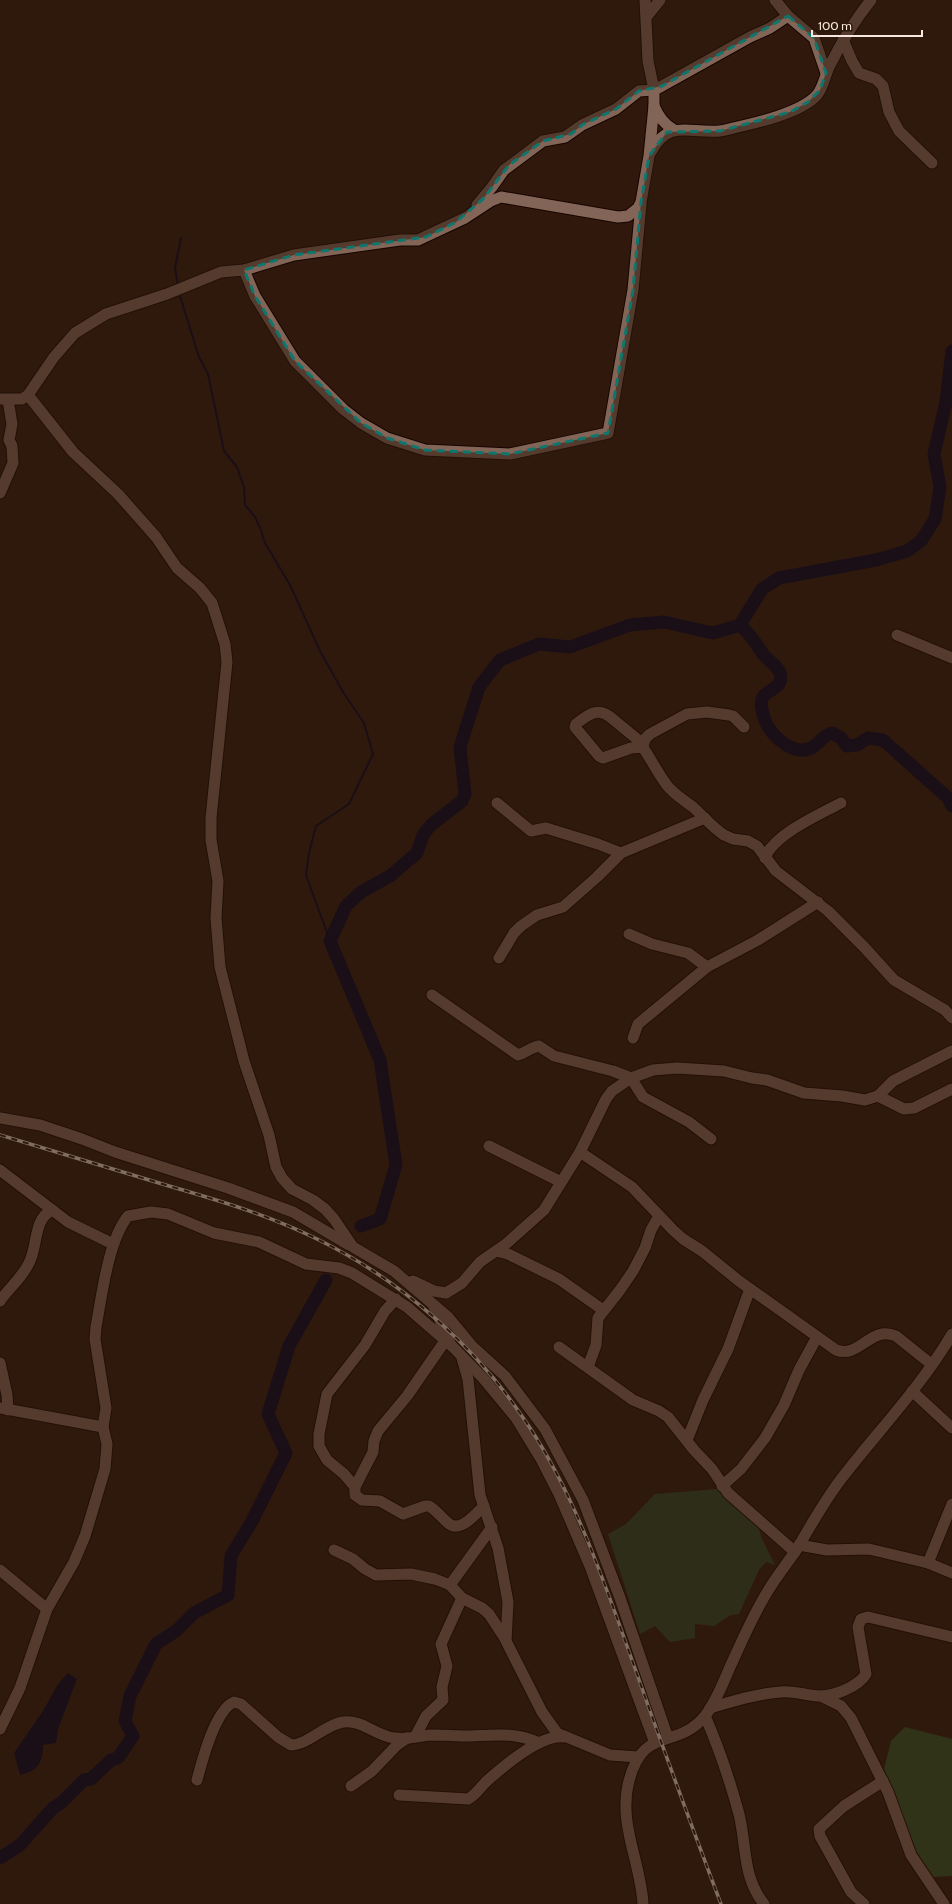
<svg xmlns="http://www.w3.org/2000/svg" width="952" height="1904" viewBox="0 0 952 1904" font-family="Cabin,sans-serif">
<rect width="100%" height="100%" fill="#30190c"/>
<!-- green -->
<path fill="#2e4527" d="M 717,1489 L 758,1525 L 762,1539 L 775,1565 L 766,1562 L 759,1570 L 739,1614 L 731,1615 L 714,1626 L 695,1624 L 695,1638 L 670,1642 L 655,1626 L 640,1634 L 608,1534 L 626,1524 L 655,1494 Z"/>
<!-- forest -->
<path fill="#335327" d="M 905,1727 L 952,1739 L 952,1876 L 933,1877 L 920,1861 L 888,1788 L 884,1769 L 891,1741 Z"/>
<!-- water -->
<path fill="#000324" d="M 68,1673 L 77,1679 L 58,1729 L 56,1743 L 43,1745 C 43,1764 37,1771 20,1775 L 14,1753 L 43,1711 L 58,1684 Z"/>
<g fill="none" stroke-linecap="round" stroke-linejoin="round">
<!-- stream -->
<g stroke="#000324" stroke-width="2">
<path d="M 178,286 L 175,268 L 181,238"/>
<path d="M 179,293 L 199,357 L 208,374 L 224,451 L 237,467 L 244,487 L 245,505 L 255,517 L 261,530 L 265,543 L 290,585 L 320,651 L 343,692 L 364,723 L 373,754 L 349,804 L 316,826 L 309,853 L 306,875 L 330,941"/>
</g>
<!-- river -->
<g stroke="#000324" stroke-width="13">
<path d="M 740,625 C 752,636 754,641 763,654 C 768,661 781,667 781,678 C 780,689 767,690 763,697 C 759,704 763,714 765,721 C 772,736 794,758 813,747 C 821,742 823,735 832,733 L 841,738 L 847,746 L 857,745 L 868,738 L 883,740 L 948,798 L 952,806"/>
<path d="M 361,1226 L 380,1219 L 396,1165 L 380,1060 L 330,941 L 346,906 L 361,892 L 390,876 L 417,853 L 423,835 L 431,825 L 462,801 L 465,794 L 460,747 L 479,687 L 500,660 L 539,644 L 570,647 L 630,625 L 664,622 L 713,633 L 740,625 L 762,589 L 779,578 L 876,560 L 907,551 L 921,541 L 935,519 L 940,487 L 934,454 L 946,402 L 952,351"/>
<path d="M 0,1858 L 20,1845 L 53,1808 L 61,1803 L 84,1780 L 91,1779 L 111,1760 L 118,1758 L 133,1736 L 125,1721 L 130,1696 L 156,1644 L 176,1631 L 194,1613 L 228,1595 L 231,1556 L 252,1521 L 286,1453 L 268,1414 L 289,1346 L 326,1280"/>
</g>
<defs>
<g id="minor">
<path d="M 775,0 L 788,16 L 814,38 L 826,73"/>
<path d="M 647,16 L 660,0"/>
<path d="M 843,40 L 852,61 L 859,73 L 876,79 L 883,86 L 889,112 L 899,131 L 932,163"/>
<path d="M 654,106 C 659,117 664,124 674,130"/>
<path d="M 651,152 C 669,118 689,134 720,131 C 746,125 799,115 817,95 C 823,88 825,76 829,67 C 841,43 854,21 871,0"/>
<path d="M 477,205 L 492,187 L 504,170 L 543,141 L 565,137 L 582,125 L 616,109 L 639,91 L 654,90 L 662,86 L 750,37 L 770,28 L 788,16"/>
<path d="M 244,270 L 255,296 L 295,361 L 343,409 L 361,423 L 387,438 L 425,450 L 510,454 L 608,433 L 633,290 L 641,204"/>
<path d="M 28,395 L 73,452 L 118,494 L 156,537 L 177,568 L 200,588 L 212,603 L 225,644 L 227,662 L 211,818 L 211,840 L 218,881 L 216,918 L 220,967 L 244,1061 L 269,1135 L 276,1167 L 282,1178 L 292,1189 L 313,1200 L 325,1209 L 334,1219 L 353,1247 L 394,1271 L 448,1317 L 472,1346 L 505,1376 L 545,1429 L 583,1500 L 620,1598 L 668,1738"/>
<path d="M 0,399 L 22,399 L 28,395 L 54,357 L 75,333 L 106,314 L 167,294 L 221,272 L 244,270 L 294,255 L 400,240 L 418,240 L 465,218 L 491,201 L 501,197 L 618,217 L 628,216 L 638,208 L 641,202 L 649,156 L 654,106 L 654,90 L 648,61 L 645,0"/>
<path d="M 0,493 L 13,463 L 12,446 L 9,440 L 12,424 L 8,400"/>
<path d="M 897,635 L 952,658"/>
<path d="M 643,747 L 631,748 L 603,758 L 599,756 L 575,727 L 576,724 C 587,716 596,707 609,716 L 637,739 C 648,753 655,769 666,784 C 673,794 684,800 694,808 C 704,817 713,828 724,835 L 733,839 L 748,841 L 757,846 L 776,871 L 828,911 L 865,948 L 894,980 L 945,1010 L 952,1018"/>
<path d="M 643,747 L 645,739 L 650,734 L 687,714 L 707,712 L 729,715 L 733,716 L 744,727"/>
<path d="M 497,803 L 531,831 L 546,828 L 598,844 L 621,853"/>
<path d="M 765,858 C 773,835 820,814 841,803"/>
<path d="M 629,934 L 652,944 L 688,953 L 707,967"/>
<path d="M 499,958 L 514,933 L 521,926 L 537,915 L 563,907 L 597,877 L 621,853 L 705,818"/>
<path d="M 432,995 L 518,1055 C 526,1053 531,1047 539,1046 L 554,1056 L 613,1071 L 631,1078 L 643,1097 L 689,1122 L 711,1139"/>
<path d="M 633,1038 L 638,1024 L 707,967 L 758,940 L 818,902"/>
<path d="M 878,1096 L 904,1109 L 914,1108 L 952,1089"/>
<path d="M 0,1118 L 40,1125 L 82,1139 L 115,1152 L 228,1188 L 293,1212 L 349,1245"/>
<path d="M 489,1146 L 561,1182"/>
<path d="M 580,1152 L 632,1187 L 673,1230 L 683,1239 L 702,1251 L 739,1281 L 836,1350 C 860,1359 870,1325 896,1336 L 931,1364"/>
<path d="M 0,1170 L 68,1222 L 113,1244"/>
<path d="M 496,1251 L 508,1254 L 559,1279 L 603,1310"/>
<path d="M 413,1281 L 434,1291 L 446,1293 L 462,1283 L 480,1262 L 506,1244 L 544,1210 L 580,1152 L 606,1099 L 612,1091 L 631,1078 L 653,1070 L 677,1068 L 724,1071 L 752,1078 L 767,1080 L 804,1093 L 842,1096 L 865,1100 L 878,1096 L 893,1081 L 952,1051"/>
<path d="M 0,1301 C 9,1288 22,1278 29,1263 C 38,1247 33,1219 52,1210"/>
<path d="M 434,1307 L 450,1343"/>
<path d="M 445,1341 L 407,1396 L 378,1431 L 374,1441 L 373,1452 L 355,1487 L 355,1495 L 362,1500 L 380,1501 L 403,1514 L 425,1506 L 429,1506 C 436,1510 442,1518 448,1523 C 460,1534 475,1514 484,1506"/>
<path d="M 559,1347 L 633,1400 L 659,1411 L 668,1417 L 694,1450 L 712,1469 L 728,1493 L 795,1552"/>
<path d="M 462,1358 L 468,1379 L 480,1495 L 498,1548 L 508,1602 L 506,1641 L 542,1712 L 557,1733 L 610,1755 L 638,1757"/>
<path d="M 0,1363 L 7,1395 L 8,1410"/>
<path d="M 588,1367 L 596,1345 L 598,1318 L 620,1290 L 633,1271 L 645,1248 L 651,1230 L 659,1216"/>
<path d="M 912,1391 L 952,1428"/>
<path d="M 0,1408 L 103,1427"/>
<path d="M 687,1440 L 703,1400 L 728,1349 L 750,1289"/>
<path d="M 722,1486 L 741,1469 L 765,1438 L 784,1405 L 799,1370 L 817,1337"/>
<path d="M 355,1487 L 344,1474 L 327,1460 L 319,1446 L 319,1434 L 327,1394 L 365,1345 L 385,1311 L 396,1299"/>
<path d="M 799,1545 L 827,1550 L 869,1549 L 928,1563 L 952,1573"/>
<path d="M 334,1550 L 353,1559 L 365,1569 L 376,1575 L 411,1574 L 435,1579 L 450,1585 L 462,1598 L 482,1608 L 489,1614 L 506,1640"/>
<path d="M 928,1563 L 952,1504"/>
<path d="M 0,1570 L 47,1609"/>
<path d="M 450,1585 L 492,1527"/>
<path d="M 821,1696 L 841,1706 L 851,1718 L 888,1792 L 911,1855 L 944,1904"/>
<path d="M 710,1708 C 733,1701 756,1694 780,1692 C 794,1690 806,1696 820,1696 C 834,1696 858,1687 866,1674 L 858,1627 L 861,1619 L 868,1617 L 952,1637"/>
<path d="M 705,1716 C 719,1748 730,1781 739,1814 C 747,1847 742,1876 764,1904"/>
<path d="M 0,1729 L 20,1688 L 47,1609 L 74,1562 L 85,1536 L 105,1469 L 107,1444 L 103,1427 L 106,1408 L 95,1339 L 96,1327 C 102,1295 108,1241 128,1216 L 151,1212 L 168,1214 L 214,1233 L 259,1242 L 306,1264 L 339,1268 L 352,1273 L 407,1307 L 453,1347 L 483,1378 L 516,1418 L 541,1459 L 559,1494 L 590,1566 L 655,1743"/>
<path d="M 415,1737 L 426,1716 L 443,1700 L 442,1687 L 447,1666 L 441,1644 L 462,1598"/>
<path d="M 197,1780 C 202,1761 215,1710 234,1702 L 241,1704 L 278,1737 L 291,1745 C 310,1744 324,1725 343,1722 C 362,1719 377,1737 395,1738 C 407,1740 419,1736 431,1735 C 444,1735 457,1736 471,1736 C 495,1735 516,1732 539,1743"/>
<path d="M 351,1786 L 372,1771 L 397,1745 L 407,1738"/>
<path d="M 399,1795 L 468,1799 C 476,1795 481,1786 488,1780 C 505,1765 541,1734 564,1737"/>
<path d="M 643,1904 C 641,1864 619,1825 628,1785 C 642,1723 675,1752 705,1716 C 716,1702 723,1683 730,1667 C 743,1639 754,1612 771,1586 C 779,1573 790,1560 798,1547 C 813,1522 827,1496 845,1474 C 881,1428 922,1385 952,1334"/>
<path d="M 864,1904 L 851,1892 L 820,1836 L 819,1829 L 844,1806 L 883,1781"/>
</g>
</defs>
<!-- minor casing -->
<use href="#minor" stroke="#170400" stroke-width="13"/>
<!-- minor -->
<use href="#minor" stroke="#826557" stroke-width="11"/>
<defs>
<path id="rail" d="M 0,1135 C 56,1152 113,1169 169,1186 C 221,1201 271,1216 319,1240 C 404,1282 479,1349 530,1428 C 578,1501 607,1591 637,1674 C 664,1751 692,1827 721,1904"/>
</defs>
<!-- rail casing -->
<use href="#rail" stroke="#e2d1c8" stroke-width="3.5"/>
<!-- rail -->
<use href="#rail" stroke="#30190c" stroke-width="2" stroke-dasharray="6" stroke-linecap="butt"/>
</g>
<!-- marked area -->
<path d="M0 0H952V1904H0ZM 788,16 L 814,38 L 826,73 L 820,90 L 808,102 L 790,112 L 720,131 L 667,132 L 649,156 L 641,202 L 633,290 L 608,433 L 510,454 L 425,450 L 387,438 L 361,423 L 295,361 L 255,296 L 244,270 L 294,255 L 426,237 L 456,222 L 483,199 L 509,165 L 543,141 L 571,134 L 582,125 L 616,109 L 639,91 L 662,86 Z" fill="#30190c" fill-opacity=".55" fill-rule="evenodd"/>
<path fill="none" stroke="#0f766e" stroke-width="3" stroke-dasharray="8 5" stroke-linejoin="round" d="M 788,16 L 814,38 L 826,73 L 820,90 L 808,102 L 790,112 L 720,131 L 667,132 L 649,156 L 641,202 L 633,290 L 608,433 L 510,454 L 425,450 L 387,438 L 361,423 L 295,361 L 255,296 L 244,270 L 294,255 L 426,237 L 456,222 L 483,199 L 509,165 L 543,141 L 571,134 L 582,125 L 616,109 L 639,91 L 662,86 Z"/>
<!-- scale -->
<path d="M812 30v6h110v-6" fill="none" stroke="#f7e7de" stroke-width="2"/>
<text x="818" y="30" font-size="12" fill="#f7e7de" stroke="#30190c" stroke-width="3" paint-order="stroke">100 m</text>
</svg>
